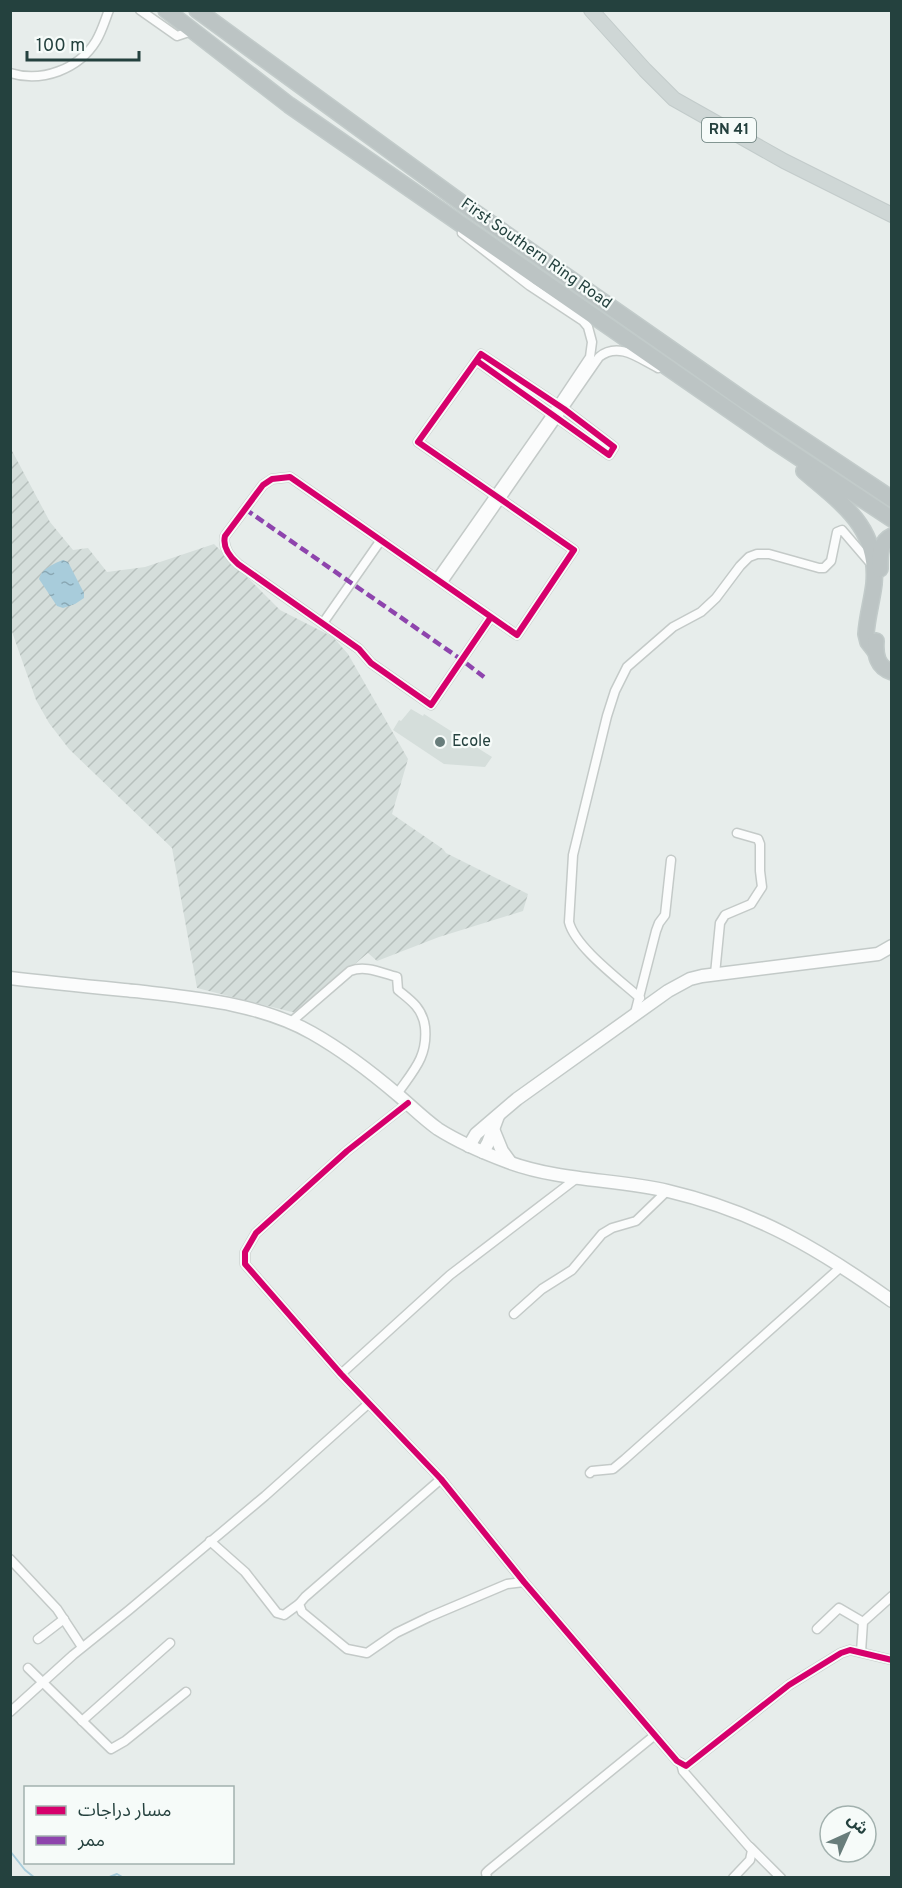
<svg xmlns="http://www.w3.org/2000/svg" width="902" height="1888" viewBox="0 0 902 1888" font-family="Overpass,'Noto Sans Arabic',sans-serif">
<defs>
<pattern id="industrial-furrows" width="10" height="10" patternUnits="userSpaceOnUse" patternTransform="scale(1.5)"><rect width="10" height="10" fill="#d5dedb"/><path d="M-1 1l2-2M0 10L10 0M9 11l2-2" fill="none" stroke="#b7c0bd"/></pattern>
<pattern id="water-ripples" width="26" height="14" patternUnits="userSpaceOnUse" patternTransform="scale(1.5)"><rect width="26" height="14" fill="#a8ccdb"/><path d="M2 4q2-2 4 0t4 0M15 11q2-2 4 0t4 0" fill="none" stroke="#89a7b3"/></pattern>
</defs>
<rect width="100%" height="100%" fill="#e7edeb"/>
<!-- built -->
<path fill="#d5dedb" d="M 411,709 L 423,716 L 424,714 L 492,757 L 485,767 L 444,764 L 393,730 L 399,720 L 401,721 Z"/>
<!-- industrial -->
<path fill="url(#industrial-furrows)" d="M 10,447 L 50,522 L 73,550 L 88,548 L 107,572 L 145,567 L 214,544 L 280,610 L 333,637 L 348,654 L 408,759 L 392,814 L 443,849 L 446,853 L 528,894 L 523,911 L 439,937 L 377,961 L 368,953 L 296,1013 L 197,988 L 172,848 L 69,749 L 49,723 L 36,700 L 11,629 Z"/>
<!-- water -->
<path fill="url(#water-ripples)" d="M 63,560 L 68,562 L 84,593 L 84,598 L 75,604 L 63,608 L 57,606 L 39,579 C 41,569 55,563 63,560 Z"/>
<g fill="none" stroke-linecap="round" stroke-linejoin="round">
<!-- stream -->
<g stroke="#a8ccdb" stroke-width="2">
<path d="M 10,1851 L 25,1870 L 35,1878"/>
<path d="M 107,1878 L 117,1874 L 124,1878"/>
</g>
<defs>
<g id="street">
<path d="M 140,10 L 177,36 L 192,31"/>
<path d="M 10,73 C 42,83 79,69 96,41 C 102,31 105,20 109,10"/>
<path d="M 477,361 L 609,455 L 614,447 L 564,409 L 481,354 L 418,442 L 574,550 L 517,635 L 290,477 L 272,479 L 263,485 L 225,536 C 222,548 230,557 238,564 L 359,649 L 371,663 L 431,705 L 491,617"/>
<path d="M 437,578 L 552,414 L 590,357 L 592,342 L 588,327 L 583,321 L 530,286 L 462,233"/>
<path d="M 443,582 L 599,357 C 619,341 640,359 658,368"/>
<path d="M 323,623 L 381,540"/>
<path d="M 715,974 L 720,923 L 725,915 L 751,904 L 762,887 L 760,871 L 760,844 L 758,839 L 737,833"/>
<path d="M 640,998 C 620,980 575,947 569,922 L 573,855 L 607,716 L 615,691 L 627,667 L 673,627 L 701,612 L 716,598 L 740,566 L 749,557 L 757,554 L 769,554 L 819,568 L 824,568 L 831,561 L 837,532 L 842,530 L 872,565"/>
<path d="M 635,1013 L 656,931 L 659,923 L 665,915 L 671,860"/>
<path d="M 291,1022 L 350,971 C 366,965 381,973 397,977 L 398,990 C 404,995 411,1000 416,1006 C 421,1012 424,1019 425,1027 C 428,1057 413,1071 397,1094"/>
<path d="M 408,1103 L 347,1151 L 256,1233 L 245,1252 L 245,1264 L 341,1374 L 441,1479 L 524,1582 L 677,1761 L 686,1766 L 789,1685 L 841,1653 L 850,1650 L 892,1660"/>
<path d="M 514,1314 L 542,1289 L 572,1270 L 602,1234 L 612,1228 L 636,1221 L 667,1191"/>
<path d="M 341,1374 L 450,1275 L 577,1178"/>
<path d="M 590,1473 L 592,1471 L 613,1469 L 625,1459 L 842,1266"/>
<path d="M 441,1479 L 305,1597 L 299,1604 L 302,1612 L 347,1649 L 367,1653 L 396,1633 L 429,1617 L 507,1584 L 524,1582"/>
<path d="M 210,1541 L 245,1572 L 277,1613 L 284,1615 L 299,1604"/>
<path d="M 10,1559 L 57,1609 L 82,1647"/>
<path d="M 817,1629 L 839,1608 L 863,1622"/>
<path d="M 38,1639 L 64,1619"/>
<path d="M 861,1652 L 863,1622 L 892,1596"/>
<path d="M 28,1668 L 111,1749 L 125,1741 L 186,1692"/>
<path d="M 10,1712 L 73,1655 L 129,1610 L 265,1496 L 368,1404"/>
<path d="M 82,1721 L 170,1643"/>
<path d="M 681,1763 L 683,1771 L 752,1850 L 750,1860 L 733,1878"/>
<path d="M 750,1847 L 781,1878"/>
<path d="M 487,1878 L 486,1873 L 489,1870 L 655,1735"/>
</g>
<g id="secondary">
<path d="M 10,978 C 52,983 94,987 135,991 C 194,998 259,1003 312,1033 C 342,1050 371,1072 398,1095 C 411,1106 424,1119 438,1129 C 460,1143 484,1153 508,1162 C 560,1181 615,1179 668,1191 C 757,1212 819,1249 892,1301"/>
<path d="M 493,1129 L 502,1151 L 510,1162"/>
<path d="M 469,1146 L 476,1134 L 517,1099 L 668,991 L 690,979 L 702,976 L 878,954 L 892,946"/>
<path d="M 483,1152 L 488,1143 L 498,1116"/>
</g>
<path id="primary" d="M 591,10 L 645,70 L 674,99 L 784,161 L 892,215"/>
<g id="highway">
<path d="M 166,10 L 289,105 L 771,439 L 892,519"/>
<path d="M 197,10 L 463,204 L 748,403 L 892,499"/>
<path d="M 804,471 C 842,504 879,527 874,584 C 872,601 867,617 866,634 L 868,642 L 875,651"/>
<path d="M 880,569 C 880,556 879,542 892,536"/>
<path d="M 876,641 C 875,655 877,667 892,672"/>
</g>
</defs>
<!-- street casing -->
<use href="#street" stroke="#c4cac8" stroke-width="11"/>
<!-- secondary casing -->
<use href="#secondary" stroke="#c3cac8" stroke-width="15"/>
<!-- primary casing -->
<use href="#primary" stroke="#c2cbca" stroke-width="16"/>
<!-- highway casing -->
<use href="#highway" stroke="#c2cbca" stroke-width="18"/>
<!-- street -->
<use href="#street" stroke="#fbfcfc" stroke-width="8"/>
<!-- secondary -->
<use href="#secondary" stroke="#fbfcfc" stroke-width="12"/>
<!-- primary -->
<use href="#primary" stroke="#cfd7d6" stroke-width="14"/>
<!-- highway -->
<use href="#highway" stroke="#bcc4c4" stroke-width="15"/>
<!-- quiet -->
<path stroke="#8e44ad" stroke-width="4.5" stroke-dasharray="9 4.5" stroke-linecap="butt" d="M 245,509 L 462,660 L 484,677"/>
<defs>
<g id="cycleway">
<path d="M 477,361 L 609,455 L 614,447 L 564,409 L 481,354 L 418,442 L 574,550 L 517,635 L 290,477 L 272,479 L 263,485 L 225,536 C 222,548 230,557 238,564 L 359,649 L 371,663 L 431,705 L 491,617"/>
<path d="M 408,1103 L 347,1151 L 256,1233 L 245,1252 L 245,1264 L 341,1374 L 441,1479 L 524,1582 L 677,1761 L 686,1766 L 789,1685 L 841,1653 L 850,1650 L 892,1660"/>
</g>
</defs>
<!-- cycleway casing -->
<use href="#cycleway" stroke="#f6fbf9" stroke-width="10"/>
<!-- cycleway -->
<use href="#cycleway" stroke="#d6006c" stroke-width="6"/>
</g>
<!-- markers -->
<circle fill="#687d7b" stroke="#f6fbf9" stroke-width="2" cx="440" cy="742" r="6"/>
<g text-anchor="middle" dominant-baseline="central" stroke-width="4.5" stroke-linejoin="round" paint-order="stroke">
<!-- shield labels -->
<rect fill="#f6fbf9" stroke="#637976" stroke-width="1.5" x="702" y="118" width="54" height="24" rx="4.5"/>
<g font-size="15" font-weight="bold" fill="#24413e">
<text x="729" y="130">RN 41</text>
</g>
<!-- street labels -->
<g font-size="16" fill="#24413e" stroke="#f6fbf9">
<text transform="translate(536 254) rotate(35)">First Southern Ring Road</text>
</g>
<!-- poi labels -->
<g font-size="16" fill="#24413e" stroke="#f6fbf9" text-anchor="start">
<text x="452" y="742">Ecole</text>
</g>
</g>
<!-- border -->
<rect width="902" height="1888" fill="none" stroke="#24413e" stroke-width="24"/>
<!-- legend -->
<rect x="24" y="1786" width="210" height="78" fill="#f6fbf9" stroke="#a2b1ae" stroke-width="1.5"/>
<rect x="36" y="1806" width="30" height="9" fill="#d6006c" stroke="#a2b1ae" stroke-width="1.5"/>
<text x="78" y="1816" font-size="18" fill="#24413e">مسار دراجات</text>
<rect x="36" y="1836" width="30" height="9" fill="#8e44ad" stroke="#a2b1ae" stroke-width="1.5"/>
<text x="78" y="1846" font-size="18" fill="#24413e">ممر</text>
<!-- north arrow -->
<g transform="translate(848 1834) rotate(45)"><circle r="28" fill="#f6fbf9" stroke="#a2b1ae" stroke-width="1.5"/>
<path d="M0-4.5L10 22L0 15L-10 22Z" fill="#687d7b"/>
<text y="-9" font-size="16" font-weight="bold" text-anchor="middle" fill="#24413e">ش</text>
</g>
<!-- scale -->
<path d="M27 51v9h112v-9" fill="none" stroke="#24413e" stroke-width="3"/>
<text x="36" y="51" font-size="18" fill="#24413e" stroke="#f6fbf9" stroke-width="4.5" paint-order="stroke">100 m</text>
</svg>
